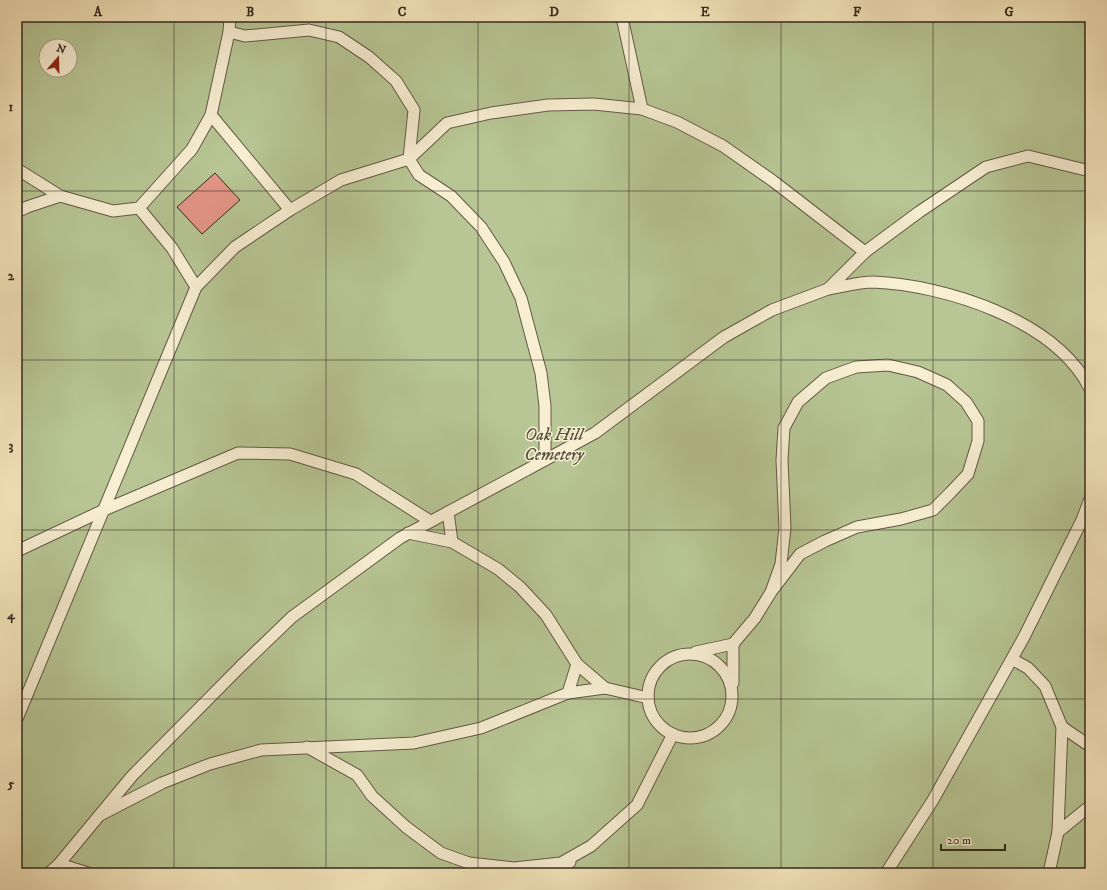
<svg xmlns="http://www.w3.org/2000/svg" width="1107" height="890" viewBox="0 0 1107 890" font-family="'IM FELL DW Pica',serif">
<rect width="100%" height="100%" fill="#f5e6bc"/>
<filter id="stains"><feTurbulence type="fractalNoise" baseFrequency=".005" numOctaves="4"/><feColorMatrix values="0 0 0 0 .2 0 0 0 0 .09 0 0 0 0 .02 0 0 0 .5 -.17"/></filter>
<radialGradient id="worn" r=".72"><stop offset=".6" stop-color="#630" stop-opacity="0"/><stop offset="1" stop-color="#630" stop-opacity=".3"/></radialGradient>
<!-- green -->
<path fill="#b7c694" stroke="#76775b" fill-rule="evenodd" d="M 17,17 L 1090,17 L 1090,873 L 17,873 ZM 46,46 L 70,46 L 70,70 L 46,70 Z"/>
<!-- building -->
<path fill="#e49687" stroke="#352822" d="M 215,173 L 240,200 L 202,234 L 177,207 Z"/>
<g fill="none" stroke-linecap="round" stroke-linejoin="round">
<defs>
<g id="service">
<path d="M 622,17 L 642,109 L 677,122 L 723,146 L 773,181 L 865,252 L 919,212 L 986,167 L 1028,156 L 1090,171"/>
<path d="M 229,32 L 245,36 L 309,30 L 339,37 L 369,57 L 396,81 L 414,110 L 409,159 L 447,123 L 491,113 L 548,105 L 594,104 L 642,109"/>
<path d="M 17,169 L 60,196 L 113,211 L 139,208 L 192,149 L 211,115 L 229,32 L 230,17"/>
<path d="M 139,208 L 172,248 L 196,287 L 235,247 L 290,210 L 211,115"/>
<path d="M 17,212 L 27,207 L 60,196"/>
<path d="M 865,252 L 828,289 C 842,287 858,282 873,282 C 945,285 1056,320 1090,389"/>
<path d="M 545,460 L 595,433 L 724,337 L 772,310 L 828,289"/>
<path d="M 408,533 L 452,542 L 448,512"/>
<path d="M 452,542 L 498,569 L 520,587 L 546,615 L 577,664 L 605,688 L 648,698"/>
<path d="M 17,551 L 104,510 L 238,453 L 290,454 L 356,474 L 430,521"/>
<path d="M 733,644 L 755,618 L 771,592 L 781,564 L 785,528 L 782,460 L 784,428 L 798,402 L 826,378 L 856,367 L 888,365 L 918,372 L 947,385 L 966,402 L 978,421 L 978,441 L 968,474 L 951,492 L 933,510 L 901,519 L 857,527 L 825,541 L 800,554 L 771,592"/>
<path d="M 696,652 L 733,644 L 733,683"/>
<circle cx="690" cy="696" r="42"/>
<path d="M 1012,659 L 1028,668 L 1045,686 L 1062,727"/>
<path d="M 577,664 L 568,693 L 605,688"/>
<path d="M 17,719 L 196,287"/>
<path d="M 307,747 L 357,775 L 372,796 L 406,827 L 441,853 L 469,863 L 514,868 L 561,863 L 591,846 L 637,805 L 673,734"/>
<path d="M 102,814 L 162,783 L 210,764 L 261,750 L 414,743 L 481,728 L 568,693"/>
<path d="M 1058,832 L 1062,727 L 1090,746"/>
<path d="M 57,871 L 59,864 L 88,873"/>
<path d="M 49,873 L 59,864 L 132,776 L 240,667 L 292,617 L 400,538 L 545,460 L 545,406 L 541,373 L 521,298 L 504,262 L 481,227 L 451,196 L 419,175 L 409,159 L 341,180 L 290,210"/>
<path d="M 556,873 L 570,862"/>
<path d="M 886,873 L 933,800 L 1024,637 L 1082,520 L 1090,499"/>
<path d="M 1049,873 L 1058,832 L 1090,806"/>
</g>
</defs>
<!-- service casing -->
<use href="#service" stroke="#655848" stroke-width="13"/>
<!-- service -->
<use href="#service" stroke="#f8efd3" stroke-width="11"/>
</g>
<!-- grid -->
<path fill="none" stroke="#352822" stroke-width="1" stroke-opacity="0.55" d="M 174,17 L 174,873M 326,17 L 326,873M 478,17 L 478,873M 629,17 L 629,873M 781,17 L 781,873M 933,17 L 933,873M 17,191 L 1090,191M 17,360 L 1090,360M 17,530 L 1090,530M 17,699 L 1090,699"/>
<g text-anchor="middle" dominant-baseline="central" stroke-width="3" stroke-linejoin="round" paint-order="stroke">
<!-- park labels -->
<g font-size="17" font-style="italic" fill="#56503e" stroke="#f8efd3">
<text x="554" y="435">Oak Hill<tspan x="554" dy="20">Cemetery</tspan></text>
</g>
</g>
<!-- margin -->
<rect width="1107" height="890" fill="none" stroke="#f5e6bc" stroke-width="44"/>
<!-- north arrow -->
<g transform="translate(58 58) rotate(20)"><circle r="19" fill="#f8efd3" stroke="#aa9f8c"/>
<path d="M0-3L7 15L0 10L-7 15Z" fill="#8f2418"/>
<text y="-6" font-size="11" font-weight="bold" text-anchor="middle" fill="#352822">N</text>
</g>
<!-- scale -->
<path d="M941 844v6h64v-6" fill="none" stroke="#352822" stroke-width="2"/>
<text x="947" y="844" font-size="12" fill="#352822" stroke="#f8efd3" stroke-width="3" paint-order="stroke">20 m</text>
<rect x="22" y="22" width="1063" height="846" fill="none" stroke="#352822" stroke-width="1.5"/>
<g font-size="13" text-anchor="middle" font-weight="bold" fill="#352822">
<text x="98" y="16">A</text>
<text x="250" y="16">B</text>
<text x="402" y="16">C</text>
<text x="554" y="16">D</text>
<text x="705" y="16">E</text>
<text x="857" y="16">F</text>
<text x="1009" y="16">G</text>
<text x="11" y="111">1</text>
<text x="11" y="280">2</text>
<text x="11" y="450">3</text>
<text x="11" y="619">4</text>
<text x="11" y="788">5</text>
</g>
<rect width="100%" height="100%" filter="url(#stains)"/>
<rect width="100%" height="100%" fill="url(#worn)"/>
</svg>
